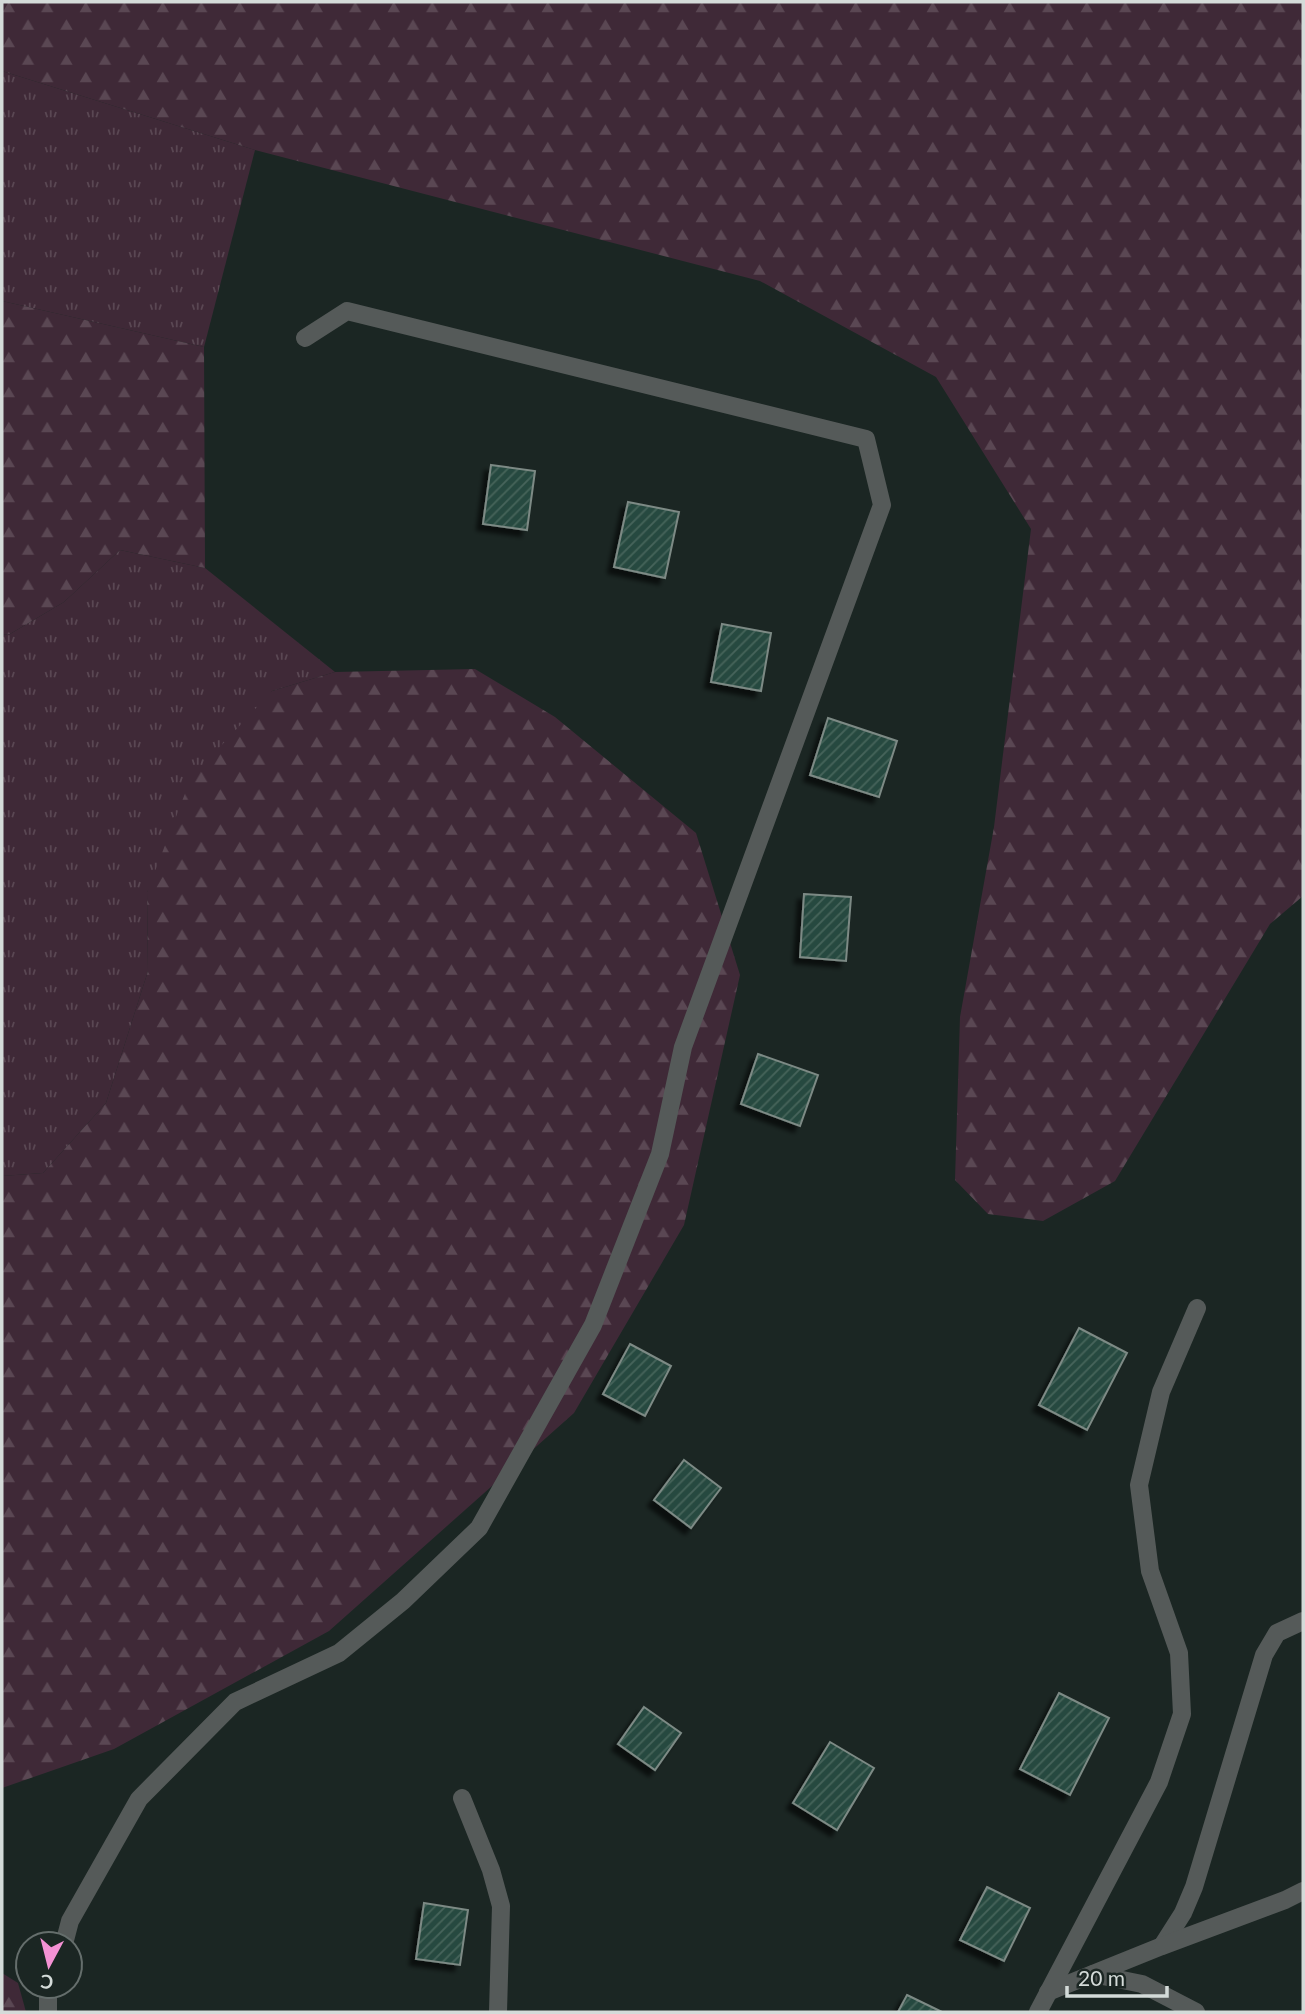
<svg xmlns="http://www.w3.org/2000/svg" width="1305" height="2014" viewBox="0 0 1305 2014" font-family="Lato,sans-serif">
<defs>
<pattern id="grass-tufts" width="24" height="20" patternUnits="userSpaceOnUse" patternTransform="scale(1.75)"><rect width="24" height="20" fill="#3f2937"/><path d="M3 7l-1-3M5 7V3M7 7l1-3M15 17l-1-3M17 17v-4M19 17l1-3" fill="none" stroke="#5a4753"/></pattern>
<pattern id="forest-firs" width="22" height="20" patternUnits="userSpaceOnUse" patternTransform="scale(1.75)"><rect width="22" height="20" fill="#3f2937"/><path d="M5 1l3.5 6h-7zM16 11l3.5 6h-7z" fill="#5a4753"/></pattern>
<pattern id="building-hatch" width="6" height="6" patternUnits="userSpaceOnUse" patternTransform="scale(1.75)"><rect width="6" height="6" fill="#284a40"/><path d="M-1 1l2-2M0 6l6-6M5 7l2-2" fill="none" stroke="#46645b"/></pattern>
<filter id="shadow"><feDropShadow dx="-6" dy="6" stdDeviation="2" flood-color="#0009"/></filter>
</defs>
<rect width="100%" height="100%" fill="#1b2623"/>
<!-- grass -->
<g fill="url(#grass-tufts)">
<path d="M 2,71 L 255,150 L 204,347 L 2,301 Z"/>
<path d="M 120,550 L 205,568 L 335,672 L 272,691 L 147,892 L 148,971 L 106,1103 L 43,1173 L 2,1176 L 2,635 L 10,634 L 64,602 Z"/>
</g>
<!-- forest -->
<g fill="url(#forest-firs)">
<path d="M 2,2 L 1303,2 L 1303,896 L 1270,924 L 1115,1181 L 1043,1221 L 988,1214 L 955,1180 L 960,1017 L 994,827 L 1031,529 L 936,377 L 760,281 L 255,150 L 2,71 Z"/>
<path d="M 2,301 L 204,347 L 205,568 L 120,550 L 64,602 L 10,634 L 2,635 Z"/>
<path d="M 475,669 L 555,717 L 696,833 L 740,975 L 684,1225 L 574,1413 L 329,1631 L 114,1749 L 2,1788 L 2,1176 L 43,1173 L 106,1103 L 148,971 L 147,892 L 191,778 L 272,691 L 335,672 Z"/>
<path d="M 2,1973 L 18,1983 L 26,2012 L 2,2012 Z"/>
</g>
<!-- building -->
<g fill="url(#building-hatch)" stroke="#7d8a85" stroke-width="2" filter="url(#shadow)">
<path d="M 491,465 L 535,471 L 527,530 L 483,524 Z"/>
<path d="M 628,502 L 679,512 L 665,578 L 614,567 Z"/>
<path d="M 722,624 L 771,633 L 761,691 L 711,682 Z"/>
<path d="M 828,718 L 897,741 L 879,797 L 810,775 Z"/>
<path d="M 804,894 L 851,897 L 846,961 L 800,957 Z"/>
<path d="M 758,1054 L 818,1075 L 800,1126 L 741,1104 Z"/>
<path d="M 1079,1328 L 1127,1353 L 1087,1430 L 1039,1405 Z"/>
<path d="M 630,1344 L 671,1366 L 645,1416 L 603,1394 Z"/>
<path d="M 684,1460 L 721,1488 L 691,1528 L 654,1500 Z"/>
<path d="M 1059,1693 L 1109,1718 L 1070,1795 L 1020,1769 Z"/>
<path d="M 644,1707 L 681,1733 L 655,1770 L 618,1744 Z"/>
<path d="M 830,1742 L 874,1768 L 837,1830 L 793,1803 Z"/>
<path d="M 987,1887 L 1030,1908 L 1004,1961 L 960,1940 Z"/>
<path d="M 424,1903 L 468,1910 L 460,1965 L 416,1959 Z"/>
<path d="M 907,1995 L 942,2012 L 898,2012 Z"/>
</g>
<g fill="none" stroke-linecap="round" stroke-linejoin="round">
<!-- minor -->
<g stroke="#555a59" stroke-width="18">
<path d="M 462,1798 L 491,1870 L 501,1906 L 498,2012"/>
<path d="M 64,1944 L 70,1921 L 139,1799 L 235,1702 L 339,1653 L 403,1601 L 479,1528 L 593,1325 L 660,1154 L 683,1047 L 882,505 L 866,439 L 347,311 L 305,338"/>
<path d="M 1162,1946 L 1183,1913 L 1194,1887 L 1264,1655 L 1277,1633 L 1303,1621"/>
<path d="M 1093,1974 L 1142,1984 L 1196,2012"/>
<path d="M 1048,1992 L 1162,1946 L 1285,1900 L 1303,1891"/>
<path d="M 48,2012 L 48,1997 L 51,1986"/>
<path d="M 1038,2012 L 1159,1782 L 1182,1714 L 1179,1653 L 1150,1571 L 1139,1485 L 1161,1392 L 1197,1308"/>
</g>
</g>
<!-- border -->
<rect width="1305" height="2014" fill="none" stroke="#d4dbd9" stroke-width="7"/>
<!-- north arrow -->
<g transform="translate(49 1965) rotate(187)"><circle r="33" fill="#1b2623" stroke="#656e6c" stroke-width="2"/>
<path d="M0-5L12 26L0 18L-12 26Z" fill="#f491d4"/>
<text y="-10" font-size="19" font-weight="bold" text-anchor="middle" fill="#d4dbd9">С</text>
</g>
<!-- scale -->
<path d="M1067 1986v10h100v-10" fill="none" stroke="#d4dbd9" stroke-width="3.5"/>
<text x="1078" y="1986" font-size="21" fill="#d4dbd9" stroke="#1b2623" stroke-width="5" paint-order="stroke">20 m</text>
</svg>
